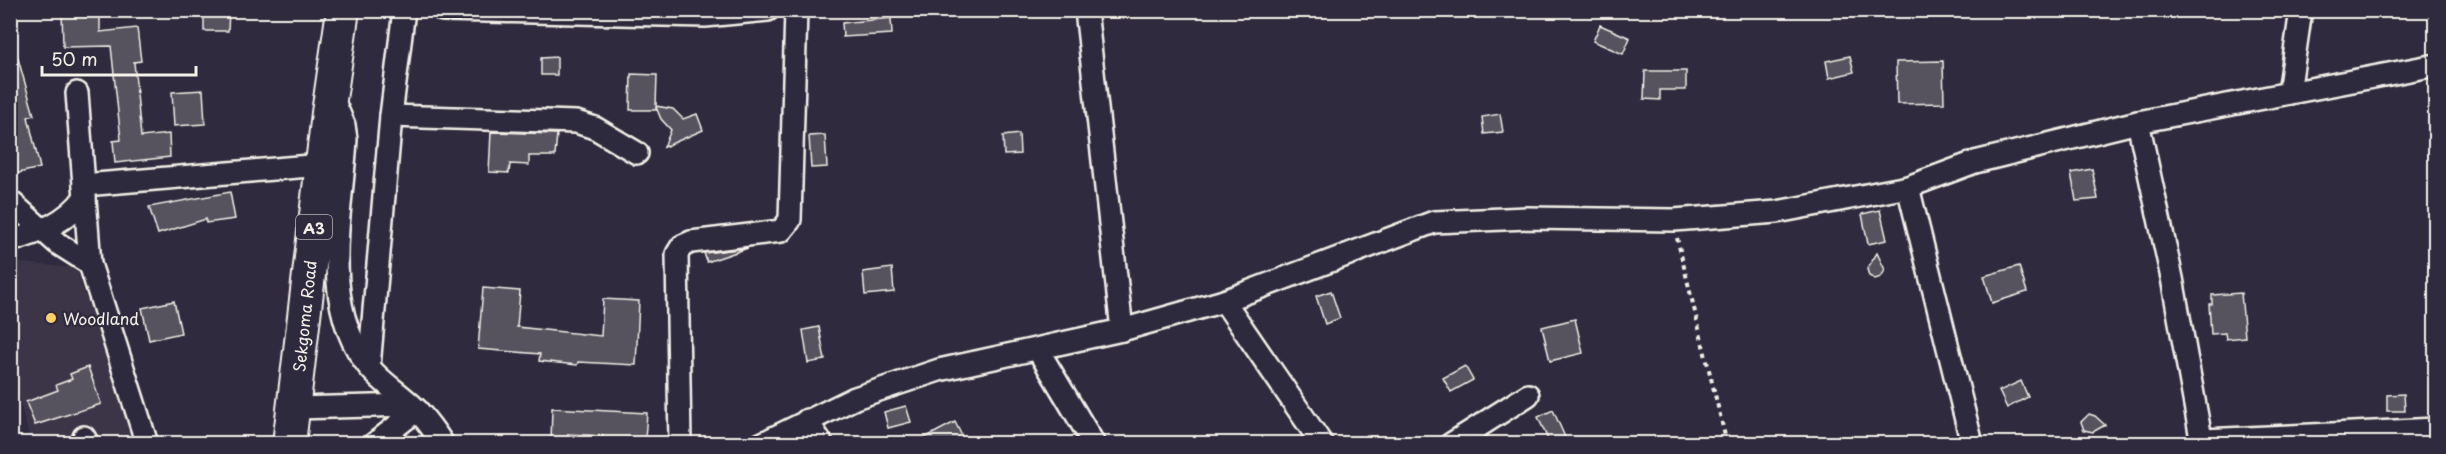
<svg xmlns="http://www.w3.org/2000/svg" width="2446" height="454" viewBox="0 0 2446 454" font-family="'Playpen Sans',sans-serif">
<rect width="100%" height="100%" fill="#2f2a3d"/>
<filter id="ink" filterUnits="userSpaceOnUse"><feTurbulence type="fractalNoise" baseFrequency=".0167" numOctaves="2"/><feDisplacementMap in="SourceGraphic" scale="12" xChannelSelector="R" yChannelSelector="G"/><feConvolveMatrix kernelMatrix="1 2 1 2 8 2 1 2 1" color-interpolation-filters="sRGB"/></filter>
<g filter="url(#ink)">
<!-- built -->
<path fill="#3b3647" d="M 10,262 L 76,268 L 134,443 L 31,443 L 11,369 Z"/>
<!-- building -->
<g fill="#56525f" stroke="#f4f1e8" stroke-width="1.5">
<path d="M 62,10 L 100,10 L 100,32 L 137,28 L 141,61 L 134,62 L 141,137 L 169,134 L 170,157 L 115,163 L 113,141 L 121,140 L 111,46 L 63,47 Z"/>
<path d="M 204,10 L 229,10 L 228,31 L 204,31 Z"/>
<path d="M 891,18 L 892,34 L 843,37 L 842,23 Z"/>
<path d="M 1600,25 L 1630,38 L 1623,54 L 1593,41 Z"/>
<path d="M 15,48 L 34,115 L 28,117 L 40,168 L 10,175 L 10,49 Z"/>
<path d="M 1850,56 L 1854,72 L 1829,78 L 1826,61 Z"/>
<path d="M 557,57 L 557,75 L 541,75 L 541,58 Z"/>
<path d="M 1943,61 L 1944,103 L 1897,104 L 1896,62 Z"/>
<path d="M 1645,71 L 1686,71 L 1686,90 L 1660,90 L 1660,100 L 1644,99 Z"/>
<path d="M 631,74 L 657,75 L 656,106 L 673,109 L 683,119 L 697,114 L 703,130 L 664,147 L 671,130 L 661,119 L 656,107 L 656,110 L 630,110 Z"/>
<path d="M 203,90 L 205,124 L 174,126 L 172,92 Z"/>
<path d="M 1500,114 L 1503,132 L 1484,134 L 1482,117 Z"/>
<path d="M 491,132 L 557,134 L 555,156 L 529,156 L 529,165 L 510,164 L 509,173 L 489,172 Z"/>
<path d="M 1019,134 L 1020,154 L 1004,155 L 1003,136 Z"/>
<path d="M 825,135 L 827,167 L 811,168 L 809,136 Z"/>
<path d="M 2092,169 L 2098,199 L 2076,201 L 2071,173 Z"/>
<path d="M 230,192 L 235,219 L 206,223 L 206,219 L 158,234 L 149,207 Z"/>
<path d="M 1880,210 L 1887,240 L 1868,244 L 1862,214 Z"/>
<path d="M 748,248 L 707,262 L 704,253 Z"/>
<path d="M 1877,253 L 1885,270 L 1881,277 L 1875,279 L 1869,276 L 1867,269 Z"/>
<path d="M 2019,266 L 2027,292 L 1992,303 L 1984,276 Z"/>
<path d="M 892,268 L 894,292 L 865,295 L 863,272 Z"/>
<path d="M 483,288 L 520,291 L 517,327 L 601,336 L 603,299 L 639,301 L 636,365 L 578,362 L 577,365 L 539,361 L 540,354 L 478,349 Z"/>
<path d="M 1331,291 L 1340,318 L 1325,324 L 1316,296 Z"/>
<path d="M 2241,293 L 2245,337 L 2226,339 L 2225,333 L 2211,334 L 2209,304 L 2212,304 L 2212,295 Z"/>
<path d="M 174,301 L 181,333 L 149,340 L 142,308 Z"/>
<path d="M 1575,319 L 1583,353 L 1550,361 L 1542,327 Z"/>
<path d="M 819,327 L 825,360 L 808,363 L 803,330 Z"/>
<path d="M 1465,366 L 1473,380 L 1451,392 L 1443,378 Z"/>
<path d="M 88,367 L 101,404 L 35,425 L 26,402 L 58,390 L 56,385 L 72,379 L 70,374 Z"/>
<path d="M 2021,381 L 2028,397 L 2007,408 L 1999,391 Z"/>
<path d="M 2404,394 L 2405,411 L 2387,411 L 2387,395 Z"/>
<path d="M 906,406 L 911,422 L 888,428 L 884,412 Z"/>
<path d="M 552,408 L 647,413 L 645,439 L 625,438 L 624,444 L 603,444 L 603,436 L 568,434 L 567,442 L 551,442 Z"/>
<path d="M 1553,410 L 1568,444 L 1550,444 L 1538,417 Z"/>
<path d="M 2089,414 L 2095,416 L 2105,425 L 2093,432 L 2084,430 L 2081,422 Z"/>
<path d="M 955,422 L 966,444 L 913,444 Z"/>
</g>
<g fill="none" stroke-linecap="round" stroke-linejoin="round">
<defs>
<g id="minor">
<path d="M 443,10 L 705,16 L 768,10"/>
<path d="M 1086,10 L 1122,330"/>
<path d="M 77,93 L 90,264 L 147,444"/>
<path d="M 2289,93 L 2301,10"/>
<path d="M 332,97 L 344,125 L 346,139 C 342,212 318,306 370,368 C 383,384 403,395 418,411 C 427,421 435,432 443,444"/>
<path d="M 391,116 L 576,122 L 595,128 L 637,153"/>
<path d="M 2138,122 L 2172,278 L 2202,444"/>
<path d="M 84,185 L 322,165"/>
<path d="M 1908,187 L 1972,444"/>
<path d="M 10,201 L 57,243 L 90,264"/>
<path d="M 10,241 C 39,233 67,222 85,197"/>
<path d="M 1224,301 L 1322,444"/>
<path d="M 1038,350 L 1094,444"/>
<path d="M 369,367 L 391,116 L 404,10"/>
<path d="M 294,408 L 411,405"/>
<path d="M 807,420 L 822,444"/>
<path d="M 84,437 L 88,444"/>
<path d="M 2203,440 L 2436,429"/>
<path d="M 374,444 L 417,410"/>
<path d="M 680,444 L 677,254 L 682,246 L 691,242 L 781,231 L 790,220 L 796,10"/>
<path d="M 761,444 L 855,398 L 939,370 L 1122,330 L 1224,301 L 1434,222 L 1527,218 L 1674,220 L 1777,212 L 1908,187 L 1975,162 L 2138,122 L 2436,65"/>
<path d="M 1451,444 L 1528,395"/>
</g>
<path id="highway" d="M 289,444 L 328,113 L 343,10"/>
</defs>
<!-- minor casing -->
<use href="#minor" stroke="#f4f1e8" stroke-width="26"/>
<!-- highway casing -->
<use href="#highway" stroke="#f4f1e8" stroke-width="36"/>
<!-- path -->
<path stroke="#f4f1e8" stroke-width="4" stroke-dasharray="4.5 4.5" stroke-linecap="butt" d="M 1677,238 L 1727,444"/>
<!-- minor -->
<use href="#minor" stroke="#2f2a3d" stroke-width="21"/>
<!-- highway -->
<use href="#highway" stroke="#2f2a3d" stroke-width="32"/>
</g>
</g>
<!-- markers -->
<circle fill="#ffd166" stroke="#2f2a3d" stroke-width="2" cx="51" cy="318" r="6"/>
<g text-anchor="middle" dominant-baseline="central" stroke-width="4.5" stroke-linejoin="round" paint-order="stroke">
<!-- shield labels -->
<rect fill="#2f2a3d" stroke="#b9b5b5" stroke-width="1.5" x="296" y="215" width="36" height="24" rx="4.5"/>
<g font-size="15" font-weight="bold" fill="#f4f1e8">
<text x="314" y="227">A3</text>
</g>
<!-- street labels -->
<g font-size="16" fill="#f4f1e8" stroke="#2f2a3d">
<text transform="translate(304 316) rotate(-84)">Sekgoma Road</text>
</g>
<!-- poi labels -->
<g font-size="16" fill="#f4f1e8" stroke="#2f2a3d" text-anchor="start">
<text x="63" y="318">Woodland</text>
</g>
</g>
<!-- margin -->
<rect width="2446" height="454" fill="none" stroke="#2f2a3d" stroke-width="36"/>
<rect x="18" y="18" width="2410" height="418" fill="none" stroke="#f4f1e8" stroke-width="2" filter="url(#ink)"/>
<!-- scale -->
<path d="M42 66v9h154v-9" fill="none" stroke="#f4f1e8" stroke-width="3"/>
<text x="51" y="66" font-size="18" fill="#f4f1e8" stroke="#2f2a3d" stroke-width="4.5" paint-order="stroke">50 m</text>
</svg>
